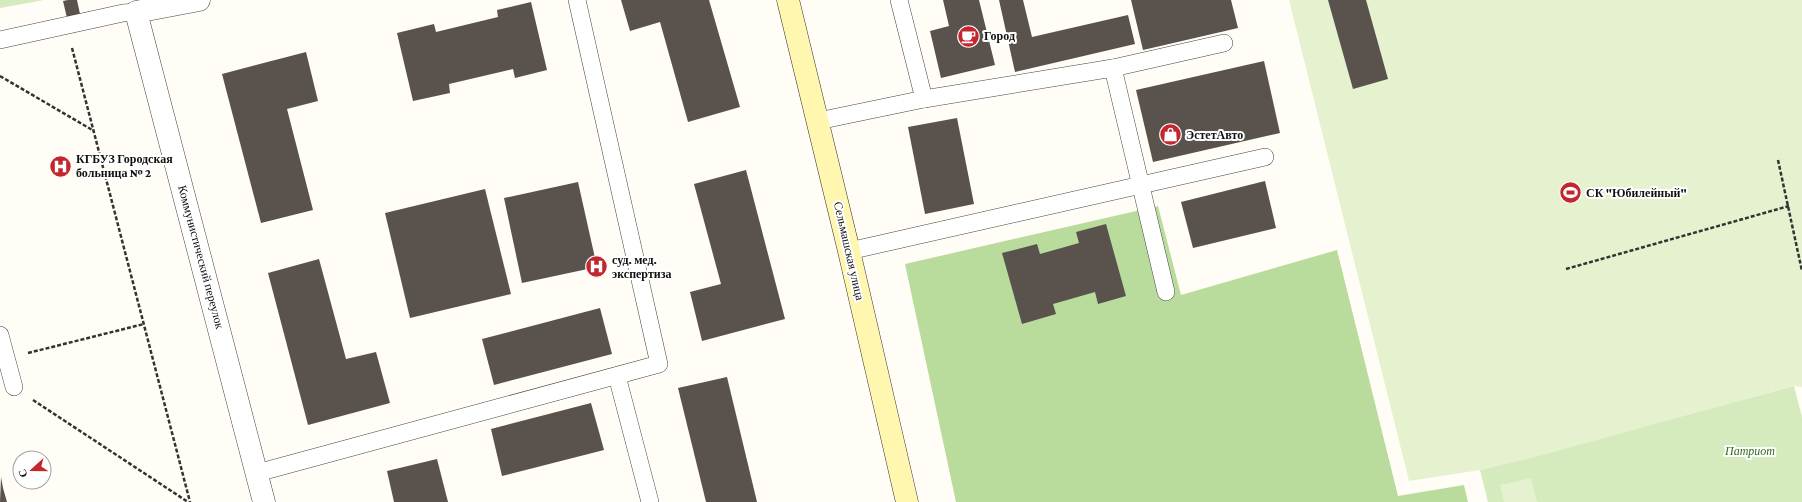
<svg xmlns="http://www.w3.org/2000/svg" width="1802" height="502" viewBox="0 0 1802 502" font-family="'Crimson Pro',serif">
<rect width="100%" height="100%" fill="#fffdf5"/>
<!-- green -->
<g fill="#d5ebbd">
<path d="M 0,0 L 44,0 L 0,8 Z"/>
<path d="M 1794,386 L 1802,417 L 1802,502 L 1488,502 L 1480,470 Z"/>
</g>
<!-- forest -->
<path fill="#b9dc9c" d="M 1158,206 L 1181,295 L 1337,250 L 1398,496 L 1464,485 L 1468,502 L 956,502 L 905,264 Z"/>
<!-- pitch -->
<g fill="#e6f2cf">
<path d="M 1289,0 L 1802,0 L 1802,387 L 1793,386 L 1535,457 L 1480,470 L 1409,481 Z"/>
<path d="M 1531,478 L 1537,502 L 1504,502 L 1500,485 Z"/>
</g>
<!-- building -->
<g fill="#5a524d">
<path d="M 68,0 L 77,0 L 80,14 L 67,18 L 63,1 Z"/>
<path d="M 621,0 L 709,0 L 740,107 L 688,122 L 660,22 L 630,31 Z"/>
<path d="M 943,0 L 979,0 L 995,65 L 941,78 L 930,31 L 949,26 Z"/>
<path d="M 999,0 L 1023,0 L 1032,37 L 1128,15 L 1135,44 L 1015,72 Z"/>
<path d="M 1131,0 L 1231,0 L 1238,28 L 1143,50 Z"/>
<path d="M 1328,0 L 1366,0 L 1388,79 L 1353,89 Z"/>
<path d="M 531,2 L 547,70 L 515,78 L 513,69 L 449,84 L 450,93 L 413,101 L 397,33 L 434,24 L 436,32 L 498,17 L 497,10 Z"/>
<path d="M 306,52 L 318,101 L 287,109 L 313,210 L 261,223 L 222,74 Z"/>
<path d="M 1264,61 L 1280,133 L 1153,162 L 1136,90 Z"/>
<path d="M 957,118 L 974,204 L 925,214 L 908,127 Z"/>
<path d="M 746,170 L 785,319 L 702,341 L 690,292 L 721,284 L 694,184 Z"/>
<path d="M 1265,181 L 1276,228 L 1193,248 L 1181,202 Z"/>
<path d="M 578,182 L 597,267 L 522,283 L 504,198 Z"/>
<path d="M 485,189 L 511,294 L 410,318 L 385,213 Z"/>
<path d="M 1106,224 L 1126,296 L 1098,304 L 1095,292 L 1053,304 L 1056,314 L 1022,324 L 1002,253 L 1037,244 L 1040,254 L 1079,243 L 1076,232 Z"/>
<path d="M 319,259 L 346,359 L 376,352 L 390,403 L 308,425 L 268,273 Z"/>
<path d="M 600,308 L 612,354 L 494,385 L 482,339 Z"/>
<path d="M 727,377 L 757,502 L 706,502 L 678,388 Z"/>
<path d="M 591,403 L 604,450 L 502,476 L 491,429 Z"/>
<path d="M 437,459 L 448,502 L 394,502 L 387,471 Z"/>
<path d="M 1,477 L 3,488 L 7,502 L 0,502 Z"/>
</g>
<g fill="none" stroke-linecap="round" stroke-linejoin="round">
<defs>
<g id="service">
<path d="M 0,40 L 123,13 L 136,12"/>
<path d="M 1113,68 L 1224,43"/>
<path d="M 924,99 L 1113,68 L 1166,292"/>
<path d="M 818,121 L 924,99 L 899,0"/>
<path d="M 849,251 L 1265,157"/>
<path d="M 0,335 L 14,387"/>
<path d="M 617,376 L 650,502"/>
<path d="M 257,473 L 659,364 L 577,0"/>
</g>
<path id="minor" d="M 199,0 L 136,12 L 264,502"/>
<path id="secondary" d="M 788,0 L 849,251 L 907,502"/>
</defs>
<!-- service casing -->
<use href="#service" stroke="#444" stroke-width="18"/>
<!-- minor casing -->
<use href="#minor" stroke="#444" stroke-width="23"/>
<!-- secondary casing -->
<use href="#secondary" stroke="#333" stroke-width="23"/>
<!-- path -->
<g stroke="#333" stroke-width="2.5" stroke-dasharray="4 2" stroke-linecap="butt">
<path d="M 72,48 L 190,502"/>
<path d="M 0,76 L 94,131"/>
<path d="M 1778,160 L 1802,271"/>
<path d="M 1566,269 L 1789,206"/>
<path d="M 28,353 L 144,324"/>
<path d="M 33,400 L 188,502"/>
</g>
<!-- service -->
<use href="#service" stroke="#fff" stroke-width="17"/>
<!-- minor -->
<use href="#minor" stroke="#fff" stroke-width="22"/>
<!-- secondary -->
<use href="#secondary" stroke="#fff6b0" stroke-width="22"/>
</g>
<!-- icons -->
<defs>
<symbol id="cafe-disc" viewBox="-11 -11 22 22"><circle r="9.5" fill="#c4262e" stroke="#fff"/><path d="M-5.5-4.5H6V0H3Q3 3.5 0 3.5H-2.5Q-5.5 3.5-5.5 0ZM3-3.2v2h1.7v-2ZM-6 4.5H4V6H-6Z" fill="#fff"/></symbol>
<symbol id="shop-disc" viewBox="-11 -11 22 22"><circle r="9.5" fill="#c4262e" stroke="#fff"/><path d="M-5-2.5h2.3a2.7 3.5 0 0 1 5.4 0H5L5.5 6h-11ZM-1.5-2.5h3a1.5 2.3 0 0 0-3 0Z" fill="#fff"/></symbol>
<symbol id="hospital-disc" viewBox="-11 -11 22 22"><circle r="9.5" fill="#c4262e" stroke="#fff"/><path d="M-5-5h3v3.5h4V-5h3V5h-3V1.5h-4V5h-3Z" fill="#fff"/></symbol>
<symbol id="stadium-disc" viewBox="-11 -11 22 22"><circle r="9.5" fill="#c4262e" stroke="#fff"/><path d="M0-5a6.5 5 0 1 0 0 10a6.5 5 0 1 0 0-10ZM-3.5-1.8h7v3.6h-7Z" fill="#fff"/></symbol>
</defs>
<g fill-rule="evenodd">
<use href="#cafe-disc" x="956" y="24" width="25" height="25"/>
<use href="#shop-disc" x="1158" y="122" width="25" height="25"/>
<use href="#hospital-disc" x="48" y="154" width="25" height="25"/>
<use href="#stadium-disc" x="1558" y="180" width="25" height="25"/>
<use href="#hospital-disc" x="584" y="254" width="25" height="25"/>
</g>
<g text-anchor="middle" dominant-baseline="central" stroke-width="4" stroke-linejoin="round" paint-order="stroke">
<!-- poi labels -->
<g font-size="12" font-weight="bold" fill="#111" stroke="#fff" text-anchor="start">
<text x="984" y="36">Город</text>
<text x="1186" y="135">ЭстетАвто</text>
<text x="76" y="159">КГБУЗ Городская<tspan x="76" dy="14">больница № 2</tspan></text>
<text x="1586" y="193">СК "Юбилейный"</text>
<text x="612" y="260">суд. мед.<tspan x="612" dy="14">экспертиза</tspan></text>
</g>
<!-- street labels -->
<g font-size="12" fill="#111" stroke="#fff">
<text transform="translate(849 251) rotate(77)">Сельмашская улица</text>
<text transform="translate(201 257) rotate(75)">Коммунистический переулок</text>
</g>
<!-- park labels -->
<g font-size="12" font-style="italic" fill="#2f6b1f" stroke="#fff">
<text x="1750" y="451">Патриот</text>
</g>
</g>
<!-- north arrow -->
<g transform="translate(32 470) rotate(249)"><circle r="19" fill="#ffffff" stroke="#a0a0a0"/>
<path d="M0-3L7 15L0 10L-7 15Z" fill="#c4262e"/>
<text y="-6" font-size="11" font-weight="bold" text-anchor="middle" fill="#111111">С</text>
</g>
</svg>
